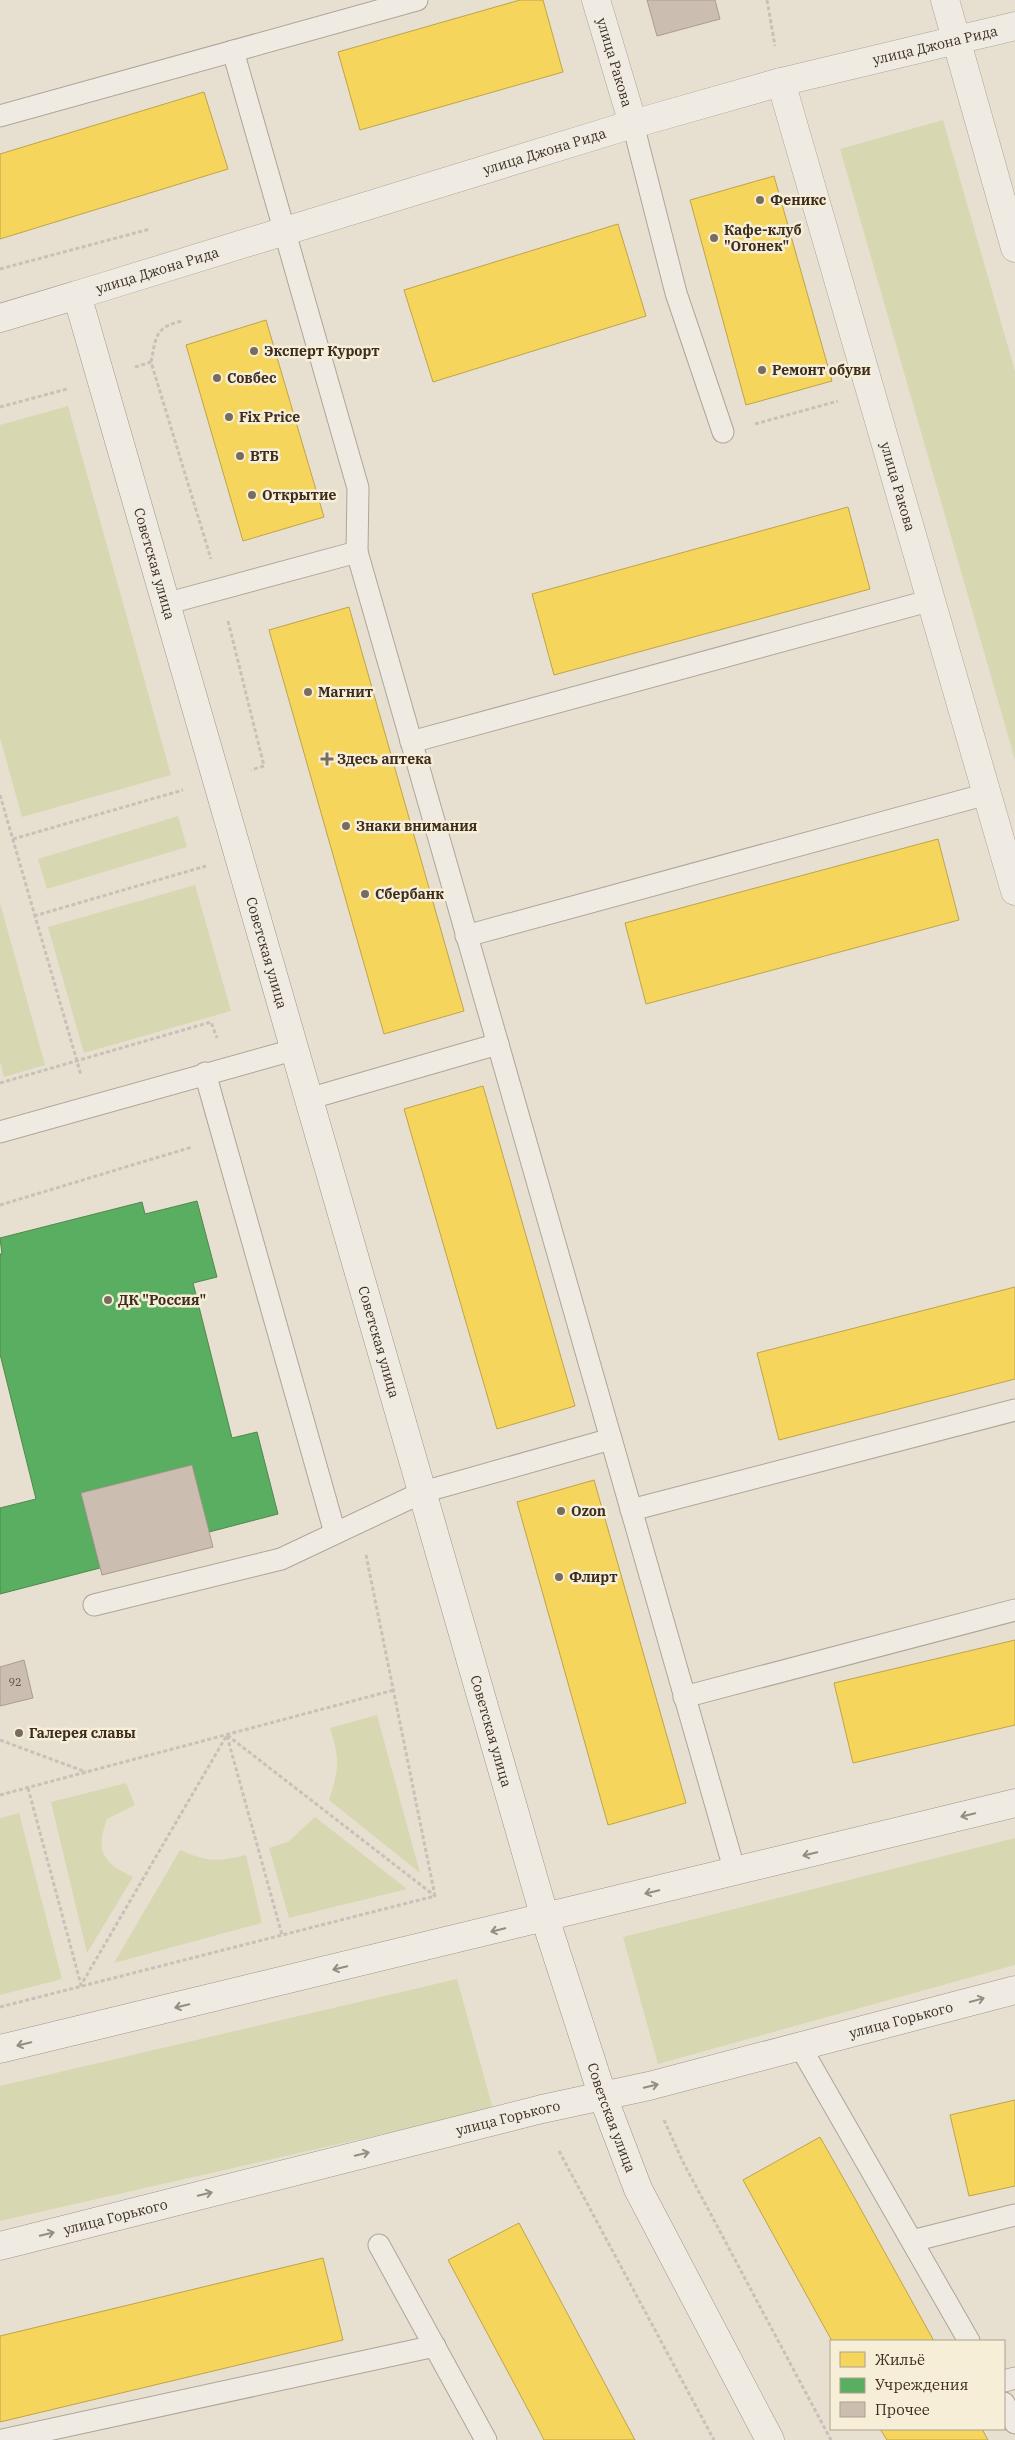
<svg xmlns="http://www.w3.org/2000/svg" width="1015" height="2440" viewBox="0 0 1015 2440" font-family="'IBM Plex Serif',serif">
<rect width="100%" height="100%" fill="#e7e0d1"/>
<!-- green -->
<g fill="#d7d7b2">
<path d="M 943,120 L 1015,371 L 1015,760 L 840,149 Z"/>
<path d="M 68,406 L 171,775 L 22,817 L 0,738 L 0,425 Z"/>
<path d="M 178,816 L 187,847 L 47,889 L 38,859 Z"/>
<path d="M 195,885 L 231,1011 L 84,1053 L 48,927 Z"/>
<path d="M 0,903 L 45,1065 L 4,1077 L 0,1062 Z"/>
<path d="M 377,1715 L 420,1873 L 329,1800 C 339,1769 340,1760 330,1728 Z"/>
<path d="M 126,1783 L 135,1805 L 107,1819 C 95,1852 103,1863 133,1877 L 87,1953 L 51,1802 Z"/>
<path d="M 19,1813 L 62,1979 L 0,1995 L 0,1818 Z"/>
<path d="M 315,1817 L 407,1889 L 289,1918 L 269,1848 L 288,1842 Z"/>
<path d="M 1015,1838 L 1015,1965 L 658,2064 L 623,1937 Z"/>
<path d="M 180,1850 C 207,1862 218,1862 246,1855 L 262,1923 L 114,1963 Z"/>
<path d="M 457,1979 L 493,2109 L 0,2221 L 0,2086 Z"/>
</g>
<!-- homes -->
<g fill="#f6d55c" stroke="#bea34a">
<path d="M 520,0 L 543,0 L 563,72 L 360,130 L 338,52 Z"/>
<path d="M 204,92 L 228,169 L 0,239 L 0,154 Z"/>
<path d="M 774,176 L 832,381 L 746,405 L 690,200 Z"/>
<path d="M 618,224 L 646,316 L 433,382 L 404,290 Z"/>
<path d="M 266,320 L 324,517 L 243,541 L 186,345 Z"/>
<path d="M 848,507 L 870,589 L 554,675 L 532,594 Z"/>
<path d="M 349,607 L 464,1011 L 384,1034 L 269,630 Z"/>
<path d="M 938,839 L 959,920 L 646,1004 L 625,923 Z"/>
<path d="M 483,1086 L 575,1406 L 497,1429 L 404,1109 Z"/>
<path d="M 1015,1287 L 1015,1379 L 779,1440 L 757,1353 Z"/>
<path d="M 594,1480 L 686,1803 L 608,1825 L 517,1502 Z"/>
<path d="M 1015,1640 L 1015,1725 L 853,1763 L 834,1683 Z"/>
<path d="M 1015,2100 L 1015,2186 L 969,2196 L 950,2115 Z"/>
<path d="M 820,2137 L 854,2197 L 934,2341 L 832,2341 L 743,2180 Z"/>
<path d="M 519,2223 L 635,2440 L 544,2440 L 539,2430 L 448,2260 Z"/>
<path d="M 323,2258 L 343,2340 L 0,2422 L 0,2336 Z"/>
<path d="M 880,2429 L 982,2429 L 988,2440 L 887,2440 Z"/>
</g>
<!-- public -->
<path fill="#5aae61" stroke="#51874d" d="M 197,1201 L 217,1277 L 193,1283 L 232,1438 L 257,1432 L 278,1514 L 209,1532 L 192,1465 L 81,1493 L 100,1568 L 0,1594 L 0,1508 L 36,1499 L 0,1354 L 0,1254 L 2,1254 L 0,1238 L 142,1202 L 145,1214 Z"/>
<!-- building -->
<g fill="#cbbeb1" stroke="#a89c8f">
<path d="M 647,0 L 715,0 L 720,19 L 657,36 Z"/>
<path d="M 192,1465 L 213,1547 L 102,1575 L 81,1493 Z"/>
<path d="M 24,1660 L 33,1698 L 0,1706 L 0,1667 Z"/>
</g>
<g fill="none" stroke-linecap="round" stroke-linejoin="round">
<defs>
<g id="lane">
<path d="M 233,51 L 358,488 L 357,552 L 735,1872"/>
<path d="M 0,116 L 417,0"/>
<path d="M 633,124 L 676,293 L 723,432"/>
<path d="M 165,604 L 357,552"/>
<path d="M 411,742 L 932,600"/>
<path d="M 466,936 L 987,794"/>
<path d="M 205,1073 L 335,1533"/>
<path d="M 308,1099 L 498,1044"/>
<path d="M 0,1132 L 293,1050"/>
<path d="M 631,1510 L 1015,1410"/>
<path d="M 94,1605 L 281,1559 L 423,1492 L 611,1439"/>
<path d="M 684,1697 L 1015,1610"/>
<path d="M 801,2048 L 969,2341"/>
<path d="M 912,2241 L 1015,2215"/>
<path d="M 379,2245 L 486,2440"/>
<path d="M 1004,2381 L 1015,2378"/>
<path d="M 1004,2403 L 1015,2423"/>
<path d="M 2,2440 L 435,2346"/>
</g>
<g id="street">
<path id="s1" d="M 596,0 L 633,124"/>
<path d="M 945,0 L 1015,248"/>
<path id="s2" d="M 781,82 L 1015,891"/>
<path id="s3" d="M 77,295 L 633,124 L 781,82 L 1015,26"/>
</g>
<g id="secondary">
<path id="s4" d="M 0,318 L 77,295 L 545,1918 L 603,2097 L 638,2189 L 770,2440"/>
<path d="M 0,2049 L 1015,1803"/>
<path id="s5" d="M 0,2246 L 542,2109 L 649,2086 L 1015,1990"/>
</g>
</defs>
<!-- lane casing -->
<use href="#lane" stroke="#ada599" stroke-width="23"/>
<!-- street casing -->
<use href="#street" stroke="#ada599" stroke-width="29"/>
<!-- secondary casing -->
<use href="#secondary" stroke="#9c9489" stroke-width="29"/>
<!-- path -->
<g stroke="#c8c1b8" stroke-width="3" stroke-dasharray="4 2.5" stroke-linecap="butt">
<path d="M 767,0 L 775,46"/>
<path d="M 0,269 L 150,229"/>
<path d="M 151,362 C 156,337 155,327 182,321"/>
<path d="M 135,367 L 151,362 L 211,559"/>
<path d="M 0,407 L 67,389"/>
<path d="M 755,424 L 838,401"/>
<path d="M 228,621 L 264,766 L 251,770"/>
<path d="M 0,795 L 81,1075"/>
<path d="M 13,839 L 183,790"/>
<path d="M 34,916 L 206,866"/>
<path d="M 0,1083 L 211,1022 L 217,1038"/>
<path d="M 0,1205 L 192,1147"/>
<path d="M 227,1736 L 282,1935"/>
<path d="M 0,1740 L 86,1772"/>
<path d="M 28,1788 L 81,1985 L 227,1735 L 435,1896"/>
<path d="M 0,1795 L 394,1690"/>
<path d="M 0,2007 L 435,1896 L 366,1555"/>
<path d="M 664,2120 L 683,2162 L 831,2440"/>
<path d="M 559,2151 L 714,2440"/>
</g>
<!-- lane -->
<use href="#lane" stroke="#efebe2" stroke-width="21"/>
<!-- street -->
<use href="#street" stroke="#efebe2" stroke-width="28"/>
<!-- secondary -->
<use href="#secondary" stroke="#efebe2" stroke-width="28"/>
</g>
<!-- one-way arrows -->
<defs><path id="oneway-shaft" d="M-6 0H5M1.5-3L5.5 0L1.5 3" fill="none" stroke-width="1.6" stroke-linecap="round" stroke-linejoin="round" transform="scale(1.25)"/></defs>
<g stroke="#968c80">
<use href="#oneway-shaft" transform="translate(968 1815) rotate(166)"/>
<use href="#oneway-shaft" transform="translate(810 1854) rotate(166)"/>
<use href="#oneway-shaft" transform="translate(652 1892) rotate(166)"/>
<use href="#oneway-shaft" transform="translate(498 1930) rotate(167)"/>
<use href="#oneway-shaft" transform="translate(340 1968) rotate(167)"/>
<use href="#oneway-shaft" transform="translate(977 2000) rotate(-15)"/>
<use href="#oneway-shaft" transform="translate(182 2006) rotate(167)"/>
<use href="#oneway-shaft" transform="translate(24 2044) rotate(167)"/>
<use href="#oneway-shaft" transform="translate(651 2086) rotate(-14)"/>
<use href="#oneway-shaft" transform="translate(362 2154) rotate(-14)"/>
<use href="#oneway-shaft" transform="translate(205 2194) rotate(-14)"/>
<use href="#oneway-shaft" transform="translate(47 2234) rotate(-14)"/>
</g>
<!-- markers -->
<g fill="#786c5d" stroke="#f7eed7" stroke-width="2">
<circle cx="760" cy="200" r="5"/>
<circle cx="714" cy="238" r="5"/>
<circle cx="254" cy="351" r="5"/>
<circle cx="762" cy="370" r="5"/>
<circle cx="217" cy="378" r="5"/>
<circle cx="229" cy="417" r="5"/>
<circle cx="240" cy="456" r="5"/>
<circle cx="252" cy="495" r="5"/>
<circle cx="308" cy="692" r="5"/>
<path d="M324.5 751.5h5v5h5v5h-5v5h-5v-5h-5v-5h5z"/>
<circle cx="346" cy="826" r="5"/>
<circle cx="365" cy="894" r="5"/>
<circle cx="108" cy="1300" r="5"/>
<circle cx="561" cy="1511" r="5"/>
<circle cx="559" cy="1577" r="5"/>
<circle cx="19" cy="1733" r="5"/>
</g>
<g text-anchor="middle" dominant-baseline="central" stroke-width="5" stroke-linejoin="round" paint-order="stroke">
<!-- number labels -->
<g font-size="11" fill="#605144">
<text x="15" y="1682">92</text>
</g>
<!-- street labels -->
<g font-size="14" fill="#3d2d1f" stroke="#f7eed7">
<text stroke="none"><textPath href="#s3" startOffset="894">улица Джона Рида</textPath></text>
<text stroke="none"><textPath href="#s1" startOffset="65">улица Ракова</textPath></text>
<text stroke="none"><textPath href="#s3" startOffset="489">улица Джона Рида</textPath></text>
<text stroke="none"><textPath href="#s3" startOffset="84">улица Джона Рида</textPath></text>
<text stroke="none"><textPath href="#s2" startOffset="421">улица Ракова</textPath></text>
<text stroke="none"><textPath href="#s4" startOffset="360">Советская улица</textPath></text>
<text stroke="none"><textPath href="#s4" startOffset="765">Советская улица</textPath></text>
<text stroke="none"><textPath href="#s4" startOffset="1170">Советская улица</textPath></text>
<text stroke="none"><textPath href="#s4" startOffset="1575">Советская улица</textPath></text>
<text stroke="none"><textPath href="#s5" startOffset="929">улица Горького</textPath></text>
<text stroke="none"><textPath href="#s4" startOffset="1980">Советская улица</textPath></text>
<text stroke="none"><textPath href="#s5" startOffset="524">улица Горького</textPath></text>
<text stroke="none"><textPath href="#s5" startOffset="119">улица Горького</textPath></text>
</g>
<!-- poi labels -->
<g font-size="14" font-weight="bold" fill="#3d2d1f" stroke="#f7eed7" text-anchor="start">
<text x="770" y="200">Феникс</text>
<text x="724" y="230">Кафе-клуб<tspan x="724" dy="16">"Огонек"</tspan></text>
<text x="264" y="351">Эксперт Курорт</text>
<text x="772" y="370">Ремонт обуви</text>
<text x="227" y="378">Совбес</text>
<text x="239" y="417">Fix Price</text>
<text x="250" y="456">ВТБ</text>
<text x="262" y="495">Открытие</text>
<text x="318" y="692">Магнит</text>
<text x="337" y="759">Здесь аптека</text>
<text x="356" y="826">Знаки внимания</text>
<text x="375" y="894">Сбербанк</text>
<text x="118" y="1300">ДК "Россия"</text>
<text x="571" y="1511">Ozon</text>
<text x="569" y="1577">Флирт</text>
<text x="29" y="1733">Галерея славы</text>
</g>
</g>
<!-- legend -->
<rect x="830" y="2340" width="175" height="90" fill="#f7eed7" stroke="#ada18d"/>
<rect x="840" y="2352" width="25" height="15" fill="#f6d55c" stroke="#ada18d"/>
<text x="875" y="2365" font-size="15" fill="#3d2d1f">Жильё</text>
<rect x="840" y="2378" width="25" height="15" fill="#5aae61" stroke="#ada18d"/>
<text x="875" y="2390" font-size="15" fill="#3d2d1f">Учреждения</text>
<rect x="840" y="2402" width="25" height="15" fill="#cbbeb1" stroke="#ada18d"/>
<text x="875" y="2415" font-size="15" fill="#3d2d1f">Прочее</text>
</svg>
